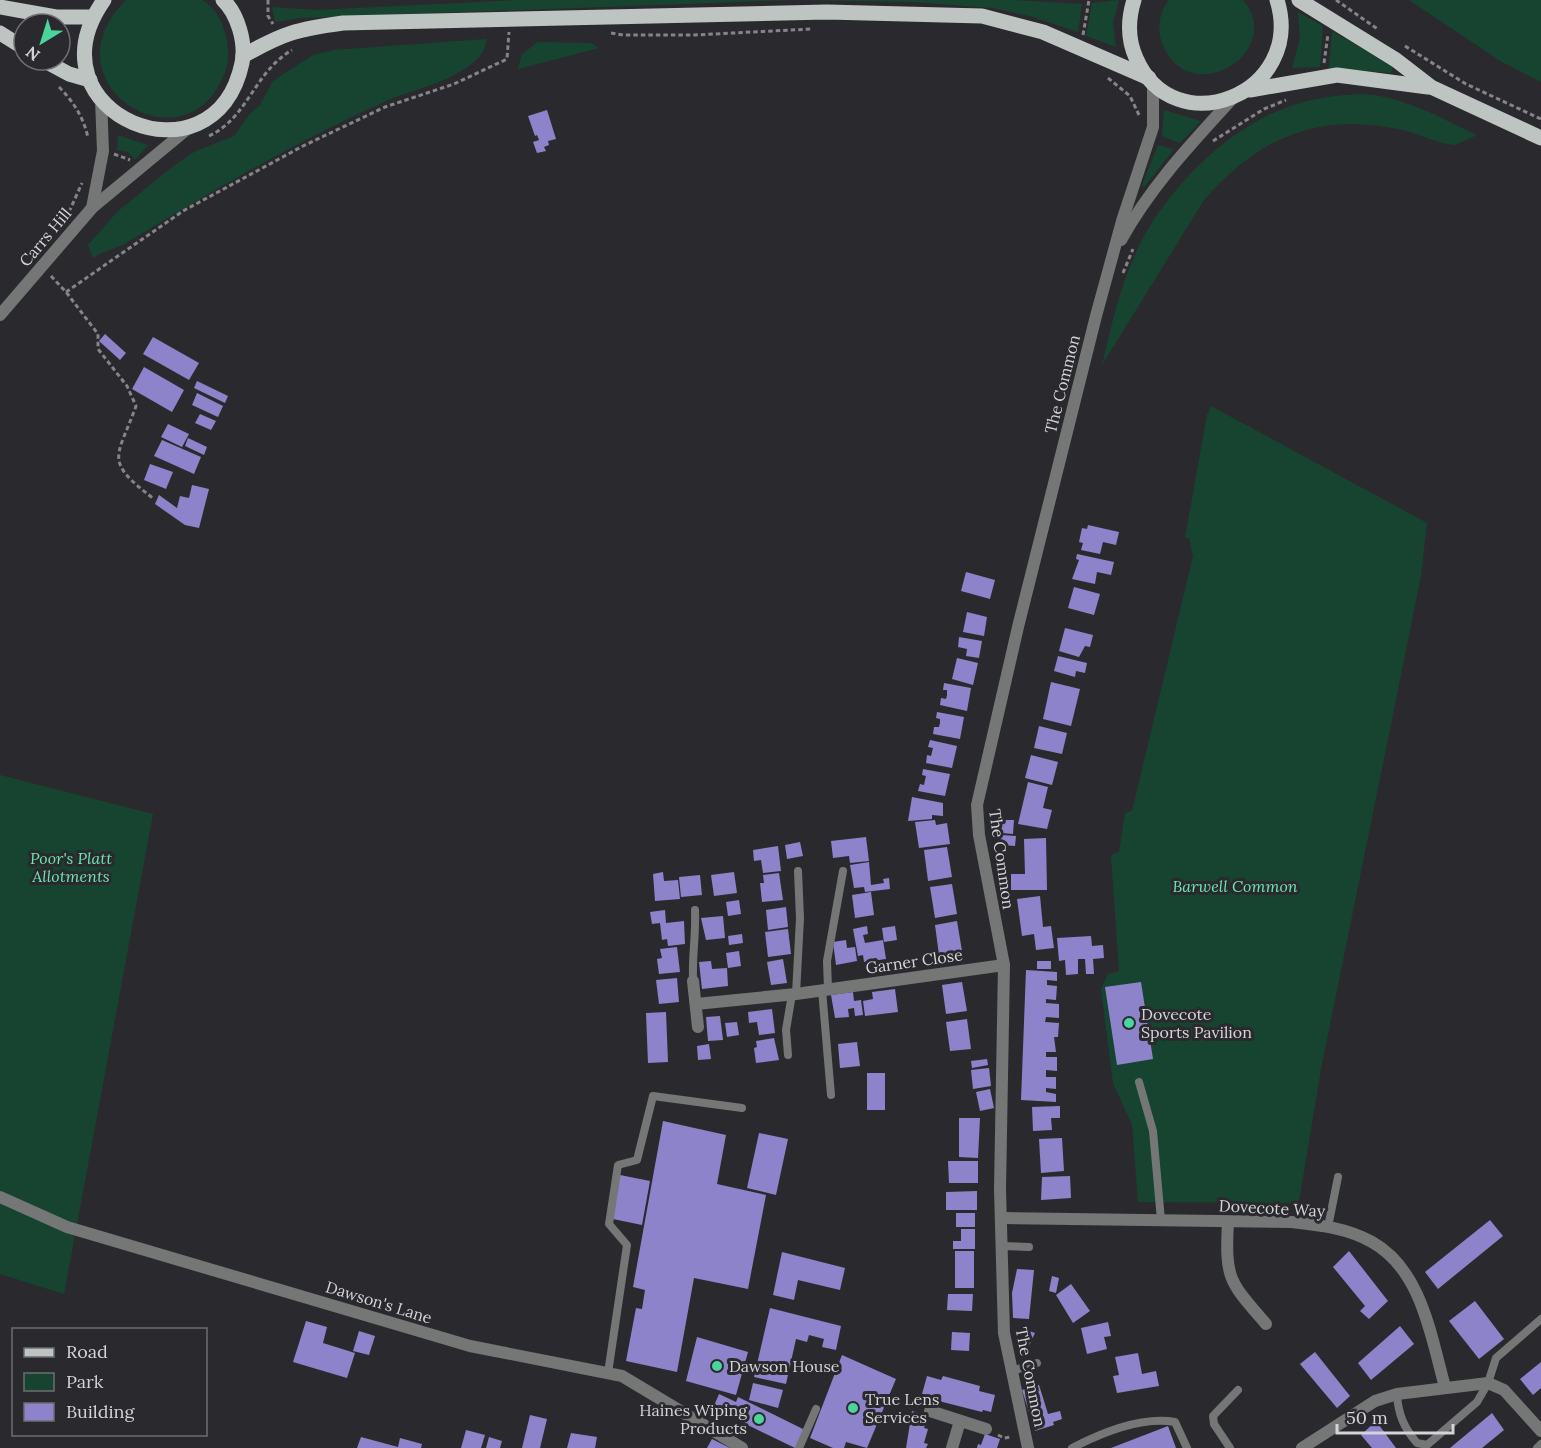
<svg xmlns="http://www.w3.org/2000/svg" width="1541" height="1448" viewBox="0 0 1541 1448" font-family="Lora,serif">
<rect width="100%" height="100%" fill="#2a2a2e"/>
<!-- green -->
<g fill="#174431">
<path d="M 126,0 L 202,0 C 219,10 227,31 228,50 C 229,67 223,80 214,93 C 166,160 48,77 126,0 Z"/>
<path d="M 519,0 L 1011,0 L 1082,4 L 1078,32 L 1033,17 L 992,8 L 914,2 L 794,0 L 300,18 L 275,22 L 272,7 L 315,10 Z"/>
<path d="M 1119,0 L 1113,23 L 1116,47 L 1086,36 L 1092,3 Z"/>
<path d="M 1169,0 L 1243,0 C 1287,52 1188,112 1162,43 C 1157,29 1159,12 1169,0 Z"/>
<path d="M 1409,0 L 1541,0 L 1541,82 L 1502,62 Z"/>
<path d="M 1298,12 L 1323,26 L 1320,67 L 1292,68 L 1300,38 Z"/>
<path d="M 1332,31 L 1393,66 L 1391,73 L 1329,68 Z"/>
<path d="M 486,39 C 487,73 415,89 391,99 C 297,140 213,191 126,243 C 115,249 103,251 93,258 L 88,245 L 118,211 L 171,168 L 194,152 L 234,136 L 249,115 L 260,105 L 273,81 L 313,55 L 334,50 Z"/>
<path d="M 538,42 L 591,43 L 599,48 L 518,69 L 522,54 Z"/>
<path d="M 1360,94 C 1402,95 1440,118 1477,135 L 1455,145 C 1437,144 1421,134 1403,130 C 1319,111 1259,137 1204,200 L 1102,365 C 1111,327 1119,290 1135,255 C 1156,204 1219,131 1288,107 C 1311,98 1335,96 1360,94 Z"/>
<path d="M 1164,110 L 1201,121 L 1180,143 L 1162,136 Z"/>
<path d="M 118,135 L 148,145 L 135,160 L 128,152 L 117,150 Z"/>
<path d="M 1158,145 L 1174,149 L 1144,187 L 1142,185 Z"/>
<path d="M 1211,406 L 1427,523 L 1421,576 L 1321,1069 L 1299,1201 L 1295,1203 L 1138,1202 L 1132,1125 L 1113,1083 L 1101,989 L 1108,974 L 1119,971 L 1111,855 L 1119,852 L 1125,813 L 1132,811 L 1193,556 L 1189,538 L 1185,538 L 1207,415 Z"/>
<path d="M 0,775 L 153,814 L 64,1294 L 0,1274 Z"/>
</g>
<!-- building -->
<g fill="#8d83ca">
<path d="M 547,110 L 556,139 L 548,141 L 549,145 L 544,147 L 546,151 L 537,153 L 533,142 L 539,140 L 537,135 L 535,136 L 528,116 Z"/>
<path d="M 105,334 L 126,353 L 120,360 L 99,341 Z"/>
<path d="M 153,337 L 199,363 L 189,380 L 143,354 Z"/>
<path d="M 144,367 L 184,390 L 172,412 L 132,389 Z"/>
<path d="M 197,381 L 228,396 L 225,403 L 194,388 Z"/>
<path d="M 197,393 L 223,406 L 218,417 L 192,405 Z"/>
<path d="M 200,414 L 216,421 L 211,430 L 195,423 Z"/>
<path d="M 168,424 L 189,434 L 182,447 L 161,437 Z"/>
<path d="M 188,438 L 207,447 L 204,455 L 185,446 Z"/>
<path d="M 162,440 L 201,457 L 194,474 L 154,456 Z"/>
<path d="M 150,464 L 173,472 L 166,489 L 144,480 Z"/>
<path d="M 192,485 L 209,489 L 199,528 L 185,525 L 155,504 L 159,495 L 177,508 L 180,496 L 189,498 Z"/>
<path d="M 1088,525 L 1119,532 L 1116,545 L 1103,542 L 1100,554 L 1081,550 L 1083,543 L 1079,542 L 1082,528 L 1087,529 Z"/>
<path d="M 1077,554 L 1114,562 L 1111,575 L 1097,572 L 1095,584 L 1072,579 L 1079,560 L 1076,559 Z"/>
<path d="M 966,572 L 995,580 L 990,599 L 961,591 Z"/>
<path d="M 1074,587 L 1100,594 L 1094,615 L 1068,608 Z"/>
<path d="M 967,612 L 987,617 L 984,636 L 963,632 Z"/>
<path d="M 1065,628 L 1093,635 L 1090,647 L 1085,646 L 1079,657 L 1059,651 Z"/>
<path d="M 959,637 L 982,641 L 979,658 L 966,656 L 967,649 L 958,647 Z"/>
<path d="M 1058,656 L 1087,663 L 1085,673 L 1076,671 L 1075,677 L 1054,671 Z"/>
<path d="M 957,658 L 978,663 L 973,685 L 952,679 Z"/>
<path d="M 1051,682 L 1080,689 L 1071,726 L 1043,719 Z"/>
<path d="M 944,683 L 971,688 L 967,711 L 940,705 L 941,698 L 946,699 L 947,695 L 947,690 L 943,690 Z"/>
<path d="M 937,712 L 964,717 L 960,739 L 933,734 L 934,727 L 939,727 L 940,723 L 940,719 L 936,718 Z"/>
<path d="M 1039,726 L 1067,733 L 1062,754 L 1034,748 Z"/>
<path d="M 930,740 L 957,746 L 952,768 L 926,763 L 927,755 L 931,756 L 933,748 L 928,747 Z"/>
<path d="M 1031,755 L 1058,762 L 1052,785 L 1025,778 Z"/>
<path d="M 923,769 L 950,774 L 945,796 L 918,791 L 920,784 L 924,785 L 925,780 L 926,776 L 922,775 Z"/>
<path d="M 1028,782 L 1048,787 L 1043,808 L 1052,810 L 1047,829 L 1018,824 Z"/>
<path d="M 912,797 L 943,803 L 943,816 L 932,815 L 932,819 L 908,821 Z"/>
<path d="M 935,820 L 936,825 L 947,823 L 950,844 L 919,848 L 915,822 Z"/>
<path d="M 1002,820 L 1014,820 L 1013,834 L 1001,833 Z"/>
<path d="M 1001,835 L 1016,836 L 1015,846 L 1000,845 Z"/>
<path d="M 866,837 L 869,861 L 850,863 L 849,856 L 833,858 L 831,841 Z"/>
<path d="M 1046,838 L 1047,890 L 1011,890 L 1011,874 L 1025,874 L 1024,839 Z"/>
<path d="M 800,842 L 803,856 L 787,859 L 785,845 Z"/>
<path d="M 778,846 L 781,871 L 763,873 L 761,860 L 754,861 L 753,850 Z"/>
<path d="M 947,847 L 952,877 L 928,881 L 924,850 Z"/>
<path d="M 869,862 L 871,885 L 884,883 L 883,879 L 889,878 L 890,889 L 865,892 L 864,887 L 854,888 L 850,865 Z"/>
<path d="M 663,872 L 664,881 L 678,880 L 680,899 L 655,901 L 653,874 Z"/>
<path d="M 734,872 L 737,893 L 714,896 L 711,875 Z"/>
<path d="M 779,873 L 783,900 L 762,902 L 760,883 L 764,883 L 763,875 Z"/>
<path d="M 700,875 L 702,895 L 681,897 L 679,877 Z"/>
<path d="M 952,884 L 957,914 L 935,918 L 930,887 Z"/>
<path d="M 871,892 L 874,915 L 855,918 L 852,895 Z"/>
<path d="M 1040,896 L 1043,927 L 1051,926 L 1054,948 L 1036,950 L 1034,934 L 1022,936 L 1017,899 Z"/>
<path d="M 739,900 L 741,914 L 728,916 L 726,902 Z"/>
<path d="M 786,907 L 788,927 L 768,930 L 766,910 Z"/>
<path d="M 665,910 L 666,923 L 684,921 L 685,944 L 668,946 L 667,939 L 662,940 L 660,923 L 652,924 L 650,912 Z"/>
<path d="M 723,916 L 725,938 L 706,940 L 701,918 Z"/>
<path d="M 957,921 L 962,951 L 939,955 L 935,925 Z"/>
<path d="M 867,926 L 868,934 L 863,935 L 865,943 L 883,940 L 886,959 L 864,962 L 863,955 L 858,956 L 853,929 Z"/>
<path d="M 895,926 L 897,940 L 884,942 L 882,928 Z"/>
<path d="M 788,929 L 791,954 L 768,957 L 765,932 Z"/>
<path d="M 742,934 L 743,943 L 729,945 L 728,936 Z"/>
<path d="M 1091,936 L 1092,946 L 1103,945 L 1104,958 L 1093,959 L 1094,974 L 1086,974 L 1085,959 L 1078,959 L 1078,974 L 1066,975 L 1065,960 L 1059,961 L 1057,938 Z"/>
<path d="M 846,940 L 847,948 L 855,947 L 857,961 L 836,965 L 833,942 Z"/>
<path d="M 677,947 L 680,972 L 659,974 L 657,959 L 662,958 L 660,949 Z"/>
<path d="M 739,951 L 741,966 L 728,968 L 726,953 Z"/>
<path d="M 783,959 L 787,983 L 771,985 L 767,962 Z"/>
<path d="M 711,961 L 712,969 L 727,968 L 728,986 L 702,989 L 699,962 Z"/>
<rect x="1037" y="961" width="14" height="8"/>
<path d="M 1026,970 L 1057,972 L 1057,981 L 1047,980 L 1047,985 L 1057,986 L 1056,1000 L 1046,999 L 1046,1003 L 1059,1004 L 1059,1018 L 1046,1017 L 1045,1022 L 1059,1023 L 1058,1037 L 1054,1037 L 1056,1052 L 1046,1052 L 1046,1057 L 1057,1057 L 1057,1071 L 1046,1070 L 1046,1077 L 1056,1077 L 1056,1089 L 1046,1088 L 1046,1092 L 1056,1094 L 1056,1102 L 1021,1100 Z"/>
<path d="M 677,978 L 679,1002 L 659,1004 L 656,980 Z"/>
<path d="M 962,982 L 967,1011 L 946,1014 L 942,985 Z"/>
<path d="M 1141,982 L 1153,1059 L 1117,1065 L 1105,987 Z"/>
<path d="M 895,989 L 898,1012 L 865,1016 L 863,1001 L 873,999 L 872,992 Z"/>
<path d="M 853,992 L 854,1001 L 861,1000 L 863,1015 L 855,1016 L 854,1008 L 848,1009 L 849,1017 L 835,1018 L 831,995 Z"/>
<path d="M 772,1009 L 775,1033 L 759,1035 L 757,1022 L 749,1023 L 748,1012 Z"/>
<path d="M 666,1012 L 668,1062 L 648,1063 L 646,1013 Z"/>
<path d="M 720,1016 L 723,1040 L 708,1041 L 706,1017 Z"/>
<path d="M 967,1019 L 971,1049 L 950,1051 L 946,1022 Z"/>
<path d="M 737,1022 L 739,1035 L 727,1037 L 725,1023 Z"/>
<path d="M 774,1038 L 779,1060 L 756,1063 L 754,1048 L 757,1047 L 756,1041 Z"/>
<path d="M 857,1042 L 860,1066 L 840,1068 L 838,1044 Z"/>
<path d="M 709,1044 L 711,1059 L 698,1060 L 697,1046 Z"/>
<path d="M 987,1059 L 988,1065 L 972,1068 L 971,1061 Z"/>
<path d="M 989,1068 L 991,1086 L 973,1089 L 971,1070 Z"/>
<rect x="867" y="1073" width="18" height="37"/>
<path d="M 990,1089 L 994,1108 L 980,1111 L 976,1092 Z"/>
<path d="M 1060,1106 L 1060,1118 L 1051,1118 L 1052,1130 L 1033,1131 L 1032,1107 Z"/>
<path d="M 959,1118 L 980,1118 L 978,1158 L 959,1157 Z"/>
<path d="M 663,1121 L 726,1135 L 717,1184 L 766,1195 L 748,1289 L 694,1278 L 677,1372 L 626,1361 L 636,1308 L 642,1309 L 645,1290 L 633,1287 Z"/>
<path d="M 759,1133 L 788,1139 L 776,1195 L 747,1188 Z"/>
<path d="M 1062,1138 L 1064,1171 L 1041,1173 L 1039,1139 Z"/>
<path d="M 948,1161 L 978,1161 L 978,1183 L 949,1183 Z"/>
<path d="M 620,1175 L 650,1181 L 642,1225 L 613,1219 Z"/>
<path d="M 1070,1176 L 1071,1198 L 1041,1200 L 1042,1177 Z"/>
<path d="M 977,1191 L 977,1210 L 946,1210 L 946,1192 Z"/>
<rect x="956" y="1213" width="19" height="14"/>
<path d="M 1490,1220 L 1503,1236 L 1438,1289 L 1425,1272 Z"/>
<path d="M 961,1229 L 975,1229 L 975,1249 L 953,1249 L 953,1241 L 961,1241 Z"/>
<rect x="955" y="1251" width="19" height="37"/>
<path d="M 1349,1251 L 1388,1301 L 1369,1319 L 1360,1311 L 1365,1306 L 1333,1267 Z"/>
<path d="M 782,1252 L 845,1268 L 840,1290 L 798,1280 L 794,1300 L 773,1295 Z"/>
<path d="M 1017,1269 L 1034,1270 L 1029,1319 L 1013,1318 L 1012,1293 Z"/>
<path d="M 1052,1276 L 1059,1278 L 1056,1293 L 1049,1291 Z"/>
<path d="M 1071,1284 L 1090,1311 L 1073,1323 L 1056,1295 Z"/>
<path d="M 948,1294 L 973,1294 L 972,1311 L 947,1310 Z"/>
<path d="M 1475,1301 L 1504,1339 L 1479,1359 L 1449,1321 Z"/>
<path d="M 770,1308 L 841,1326 L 836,1350 L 822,1347 L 824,1339 L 809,1335 L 807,1342 L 796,1339 L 786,1384 L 754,1377 Z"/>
<path d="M 306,1321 L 327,1327 L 323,1343 L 355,1353 L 347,1378 L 293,1362 Z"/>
<path d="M 1108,1322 L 1111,1336 L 1104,1337 L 1107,1349 L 1087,1354 L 1081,1328 Z"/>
<path d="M 1400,1326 L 1414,1344 L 1371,1380 L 1358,1363 Z"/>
<path d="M 1026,1330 L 1035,1333 L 1028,1348 L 1020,1344 Z"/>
<path d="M 359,1331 L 375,1336 L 369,1355 L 353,1351 Z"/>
<path d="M 952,1332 L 970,1333 L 969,1351 L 951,1350 Z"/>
<path d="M 697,1337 L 748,1352 L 736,1395 L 686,1381 Z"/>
<path d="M 1315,1352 L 1350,1396 L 1337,1408 L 1300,1364 Z"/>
<path d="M 1138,1353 L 1142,1374 L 1156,1371 L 1159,1386 L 1117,1393 L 1113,1376 L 1119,1375 L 1115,1357 Z"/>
<path d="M 842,1355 L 896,1379 L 867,1448 L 846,1442 L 844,1448 L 833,1448 L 810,1438 Z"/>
<path d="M 1541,1362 L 1541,1388 L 1533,1395 L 1520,1379 Z"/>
<path d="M 927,1376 L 941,1380 L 943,1376 L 980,1386 L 979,1391 L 995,1395 L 991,1412 L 983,1410 L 982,1412 L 927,1398 L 922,1394 Z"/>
<path d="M 753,1383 L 783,1390 L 778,1408 L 749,1400 Z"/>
<path d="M 1039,1385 L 1048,1414 L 1060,1411 L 1062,1419 L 1053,1422 L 1054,1425 L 1035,1431 L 1022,1390 Z"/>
<path d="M 719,1394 L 736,1402 L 738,1397 L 805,1430 L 795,1448 L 713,1408 Z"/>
<path d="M 912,1411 L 928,1416 L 924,1428 L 928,1429 L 924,1443 L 928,1444 L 926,1448 L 906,1448 Z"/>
<path d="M 1492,1413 L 1504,1430 L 1482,1448 L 1450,1448 Z"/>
<path d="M 530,1415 L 547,1419 L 540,1448 L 522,1448 Z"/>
<path d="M 1376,1421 L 1396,1448 L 1372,1448 L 1361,1435 Z"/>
<path d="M 1168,1426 L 1176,1448 L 1111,1448 Z"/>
<path d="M 466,1430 L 485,1435 L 481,1448 L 461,1448 Z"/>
<path d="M 571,1433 L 597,1437 L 595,1448 L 567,1448 Z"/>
<path d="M 985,1434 L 1000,1439 L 997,1448 L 977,1448 L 978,1444 L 981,1445 Z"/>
<path d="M 361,1437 L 398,1447 L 400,1438 L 422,1444 L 421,1448 L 357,1448 Z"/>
<path d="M 489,1437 L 502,1441 L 500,1448 L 486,1448 Z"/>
<path d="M 712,1439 L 730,1448 L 707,1448 Z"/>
</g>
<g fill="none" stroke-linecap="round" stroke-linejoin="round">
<!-- path -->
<g stroke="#858589" stroke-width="3" stroke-dasharray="4.5 3" stroke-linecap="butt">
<path d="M 268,0 L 268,16 L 273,24"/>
<path d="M 1336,0 L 1379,30"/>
<path d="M 611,33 L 623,35 L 694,35 L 811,29"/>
<path d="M 1083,35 L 1089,0"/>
<path d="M 1405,46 L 1466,84 L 1541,119"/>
<path d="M 1324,63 L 1328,34"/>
<path d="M 1108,78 L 1130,96 L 1139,115"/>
<path d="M 59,87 C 73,101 84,118 88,138"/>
<path d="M 209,136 C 249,117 253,73 292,50"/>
<path d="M 1213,141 L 1264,109 L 1286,100"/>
<path d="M 114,154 L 130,160"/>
<path d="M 69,212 L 82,183"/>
<path d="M 1123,273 L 1133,249"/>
<path d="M 51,276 L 66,292 L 98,334 L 98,349 L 127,386 L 136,406 C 117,459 103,460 154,499"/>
<path d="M 66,292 L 183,211 L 303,146 L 385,107 L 454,84 L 507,59 L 509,32"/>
<path d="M 998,1435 L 1004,1438 L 1012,1437"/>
</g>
<!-- service -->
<g stroke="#747775" stroke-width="8">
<path d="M 693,981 C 692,955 696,936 695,910"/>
<path d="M 828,989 L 827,961 L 843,871"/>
<path d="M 822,990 L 831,1095"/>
<path d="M 796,994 L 800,918 L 798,871"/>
<path d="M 788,1055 L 786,1030 L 792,994"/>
<path d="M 1139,1082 L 1153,1131 L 1161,1220"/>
<path d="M 1328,1227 L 1338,1177"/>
<path d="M 1001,1246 L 1029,1247"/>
<path d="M 1012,1371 L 1037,1363"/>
<path d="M 608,1373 L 627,1245 L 609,1224 L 618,1165 L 637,1160 L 653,1096 L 742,1108"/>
<path d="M 1397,1394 C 1398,1414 1404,1428 1417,1443 L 1427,1445 L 1477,1402 L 1488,1383 L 1496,1358 L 1541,1319"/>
<path d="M 799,1448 L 816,1409"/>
<path d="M 1072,1448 C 1101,1433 1142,1416 1175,1422 L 1187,1448"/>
<path d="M 1230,1448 L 1214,1424 L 1213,1416 L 1238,1390"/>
<path d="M 1537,1448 L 1541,1444"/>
</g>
<!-- minor -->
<g stroke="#747775" stroke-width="12">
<path d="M 693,981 L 698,1027"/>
<path d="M 696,1004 L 796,994 L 1004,965"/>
<path d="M 0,1197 L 67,1227 L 470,1346 L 622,1376 L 742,1448"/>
<path d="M 1001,1218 L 1292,1222 C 1319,1225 1348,1228 1372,1242 C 1422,1270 1431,1337 1445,1387"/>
<path d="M 1228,1222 C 1225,1280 1229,1281 1266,1324"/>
<path d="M 930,1411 L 986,1429"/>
<path d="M 952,1448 L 960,1421"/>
<path d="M 1302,1448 L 1375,1401 L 1397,1394 L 1488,1383 L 1504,1390 L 1541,1431"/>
</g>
<!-- tertiary -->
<g stroke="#747775" stroke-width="12">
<path d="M 92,208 L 103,151 L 101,99"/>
<path d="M 1121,240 C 1151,186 1191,144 1232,99"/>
<path d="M 0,315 L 92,208 L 191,126"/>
<path d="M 1028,1448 L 1004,1333 L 1000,1189 L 1004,965 L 979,835 L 977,805 L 1018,627 L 1096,316 L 1122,221 L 1153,127 L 1153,82"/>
</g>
<!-- primary -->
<g stroke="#bec4c1" stroke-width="15">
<path d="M 104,0 C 24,114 215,192 242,63 C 246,43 238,14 223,0"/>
<path d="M 1134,0 C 1128,19 1128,40 1136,58 C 1174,146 1306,94 1277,0"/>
<path d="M 1299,0 L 1396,60 L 1431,87 L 1541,138"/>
<path d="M 0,7 L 56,17 L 93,17"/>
<path d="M 0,33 L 24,48"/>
<path d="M 243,56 C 283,33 298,29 343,23 L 827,12 L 982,16 L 1043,32 L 1149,78"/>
<path d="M 43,60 L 69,74 L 90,80"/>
<path d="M 1250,90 L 1337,75 L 1428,87"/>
</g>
</g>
<!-- markers -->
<g fill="#4bd49b" stroke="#2a2a2e" stroke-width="2">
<circle cx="1129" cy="1023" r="6"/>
<circle cx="717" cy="1366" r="6"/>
<circle cx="853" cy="1408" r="6"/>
<circle cx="759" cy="1419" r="6"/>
</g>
<g text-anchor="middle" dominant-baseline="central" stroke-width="6" stroke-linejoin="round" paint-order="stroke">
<!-- street labels -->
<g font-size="16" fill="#d4d3d7" stroke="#2a2a2e">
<text transform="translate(45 237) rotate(-50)">Carrs Hill</text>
<text transform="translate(1062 384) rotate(-76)">The Common</text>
<text transform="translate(1002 859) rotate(82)">The Common</text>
<text transform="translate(914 961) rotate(-8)">Garner Close</text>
<text transform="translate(1272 1208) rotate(3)">Dovecote Way</text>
<text transform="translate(379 1302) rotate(17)">Dawson's Lane</text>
<text transform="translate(1031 1377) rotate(79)">The Common</text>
</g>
<!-- park labels -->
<g font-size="16" font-style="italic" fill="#6ce7b1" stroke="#2a2a2e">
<text x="71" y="858">Poor's Platt<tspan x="71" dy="18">Allotments</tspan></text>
<text x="1235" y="886">Barwell Common</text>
</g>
<!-- poi labels -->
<g font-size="16" fill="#d4d3d7" stroke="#2a2a2e" text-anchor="start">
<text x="1141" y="1014">Dovecote<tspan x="1141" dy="18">Sports Pavilion</tspan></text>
<text x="729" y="1366">Dawson House</text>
<text x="865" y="1399">True Lens<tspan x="865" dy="18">Services</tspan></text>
<text x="747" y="1410" text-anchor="end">Haines Wiping<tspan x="747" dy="18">Products</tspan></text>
</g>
</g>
<!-- legend -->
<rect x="12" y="1328" width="195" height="108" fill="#2a2a2e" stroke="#6e6e72" stroke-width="1.5"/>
<rect x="24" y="1348" width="30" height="9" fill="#bec4c1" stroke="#6e6e72" stroke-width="1.5"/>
<text x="66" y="1358" font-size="18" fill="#d4d3d7">Road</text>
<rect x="24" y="1373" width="30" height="18" fill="#174431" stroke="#6e6e72" stroke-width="1.5"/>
<text x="66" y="1388" font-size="18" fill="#d4d3d7">Park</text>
<rect x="24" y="1403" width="30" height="18" fill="#8d83ca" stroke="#6e6e72" stroke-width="1.5"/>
<text x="66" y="1418" font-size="18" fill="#d4d3d7">Building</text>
<!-- north arrow -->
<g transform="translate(42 42) rotate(218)"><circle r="28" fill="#2a2a2e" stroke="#6e6e72" stroke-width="1.5"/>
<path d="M0-4.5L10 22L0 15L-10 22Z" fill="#4bd49b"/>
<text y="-9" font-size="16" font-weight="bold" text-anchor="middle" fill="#d4d3d7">N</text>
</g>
<!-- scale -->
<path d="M1337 1424v9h116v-9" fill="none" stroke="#d4d3d7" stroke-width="3"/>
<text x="1346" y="1424" font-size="18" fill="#d4d3d7" stroke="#2a2a2e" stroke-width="4.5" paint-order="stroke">50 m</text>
</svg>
